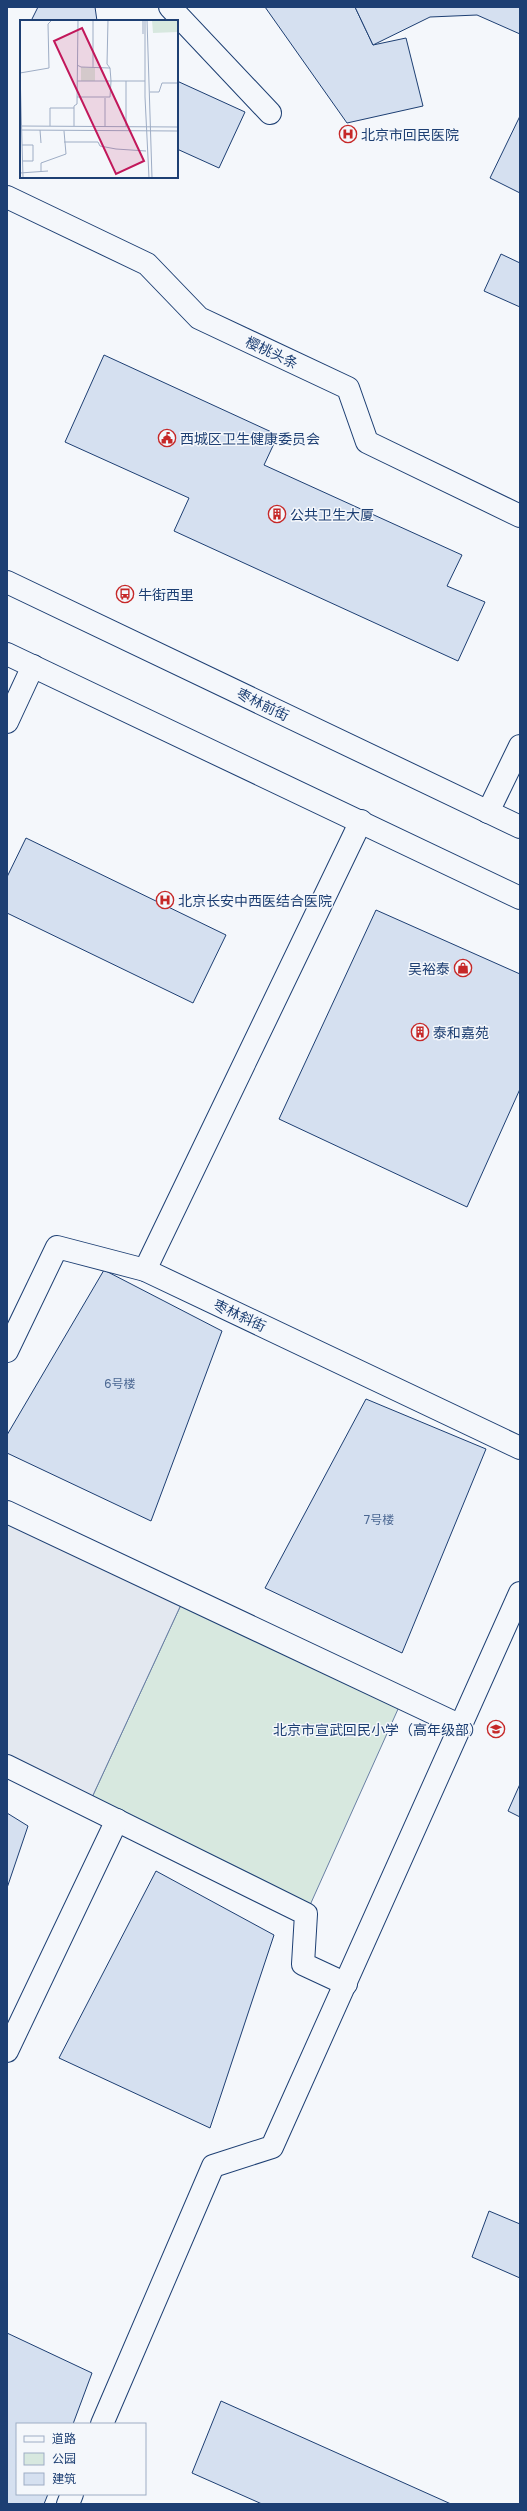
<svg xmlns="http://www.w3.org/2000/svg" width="527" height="2511" viewBox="0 0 527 2511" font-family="'Golos Text','Noto Sans SC',sans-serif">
<rect width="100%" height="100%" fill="#f4f7fb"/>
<!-- green -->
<path fill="#d7e8df" stroke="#687fa3" d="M 185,1596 L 403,1698 L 306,1914 L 88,1806 Z"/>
<!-- parking -->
<path fill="#e3e8f0" stroke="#687fa3" d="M 7,1512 L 185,1596 L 88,1806 L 7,1766 Z"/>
<!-- building -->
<g fill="#d5e0f0" stroke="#1d3f73">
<path d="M 38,7 L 95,7 L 97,21 L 31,21 Z"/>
<path d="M 265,7 L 355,7 L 373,45 L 406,38 L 423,106 L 347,123 Z"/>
<path d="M 355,7 L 520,7 L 520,34 L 477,15 L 430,17 L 373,45 Z"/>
<path d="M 177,81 L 245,112 L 219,168 L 177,149 Z"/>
<path d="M 520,116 L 520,193 L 490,178 Z"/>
<path d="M 501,254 L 520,263 L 520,307 L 484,291 Z"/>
<path d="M 104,355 L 278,435 L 264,465 L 462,555 L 447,586 L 485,602 L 458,661 L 174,531 L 189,498 L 65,442 Z"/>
<path d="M 26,838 L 226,935 L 193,1003 L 7,913 L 7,877 Z"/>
<path d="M 376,910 L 520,974 L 520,1089 L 467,1207 L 279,1119 Z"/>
<path d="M 104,1270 L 222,1331 L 151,1521 L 7,1453 L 7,1435 Z"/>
<path d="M 366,1399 L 486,1449 L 402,1653 L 265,1588 Z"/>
<path d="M 520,1784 L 520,1817 L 508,1811 Z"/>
<path d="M 7,1813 L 28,1826 L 7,1888 Z"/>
<path d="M 156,1871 L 274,1935 L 210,2128 L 59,2058 Z"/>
<path d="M 489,2211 L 520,2224 L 520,2278 L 472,2257 Z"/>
<path d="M 7,2333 L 92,2373 L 73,2424 L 17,2424 L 17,2494 L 48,2494 L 44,2504 L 7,2504 Z"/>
<path d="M 221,2401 L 451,2504 L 262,2504 L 192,2473 Z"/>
</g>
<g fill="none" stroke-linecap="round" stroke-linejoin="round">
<defs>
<g id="minor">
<path d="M 170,7 L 270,113"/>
<path d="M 7,197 L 147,264 L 199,318 L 348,388 L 367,442 L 520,516"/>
<path d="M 7,722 L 33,666"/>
<path d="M 488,812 L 520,746"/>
<path d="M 145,1270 L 361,821"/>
<path d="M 7,1351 L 57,1247 L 145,1270 L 520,1448"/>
<path d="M 7,1512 L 461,1726"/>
<path d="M 7,1766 L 306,1914 L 303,1964 L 346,1984"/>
<path d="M 7,2051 L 117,1820"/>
<path d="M 102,2424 L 213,2166 L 272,2147 L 520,1593"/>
<path d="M 68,2504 L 72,2494"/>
</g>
<g id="major">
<path d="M 7,582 L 520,827"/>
<path d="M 7,654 L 520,898"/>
</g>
</defs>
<!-- minor casing -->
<use href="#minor" stroke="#1d3f73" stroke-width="24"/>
<!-- major casing -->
<use href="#major" stroke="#1d3f73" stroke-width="24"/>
<!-- minor -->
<use href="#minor" stroke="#f4f7fb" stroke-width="22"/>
<!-- major -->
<use href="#major" stroke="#f4f7fb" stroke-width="22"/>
</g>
<!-- icons -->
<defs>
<symbol id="hospital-ring" viewBox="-11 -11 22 22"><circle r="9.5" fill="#f4f7fb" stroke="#c62828" stroke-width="1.5"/><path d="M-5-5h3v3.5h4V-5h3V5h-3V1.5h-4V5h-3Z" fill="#c62828"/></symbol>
<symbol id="civic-ring" viewBox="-11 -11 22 22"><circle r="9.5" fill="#f4f7fb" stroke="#c62828" stroke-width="1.5"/><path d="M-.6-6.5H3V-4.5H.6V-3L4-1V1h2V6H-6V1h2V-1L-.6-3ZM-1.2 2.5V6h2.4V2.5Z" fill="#c62828"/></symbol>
<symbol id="building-ring" viewBox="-11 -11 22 22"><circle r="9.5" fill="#f4f7fb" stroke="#c62828" stroke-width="1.5"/><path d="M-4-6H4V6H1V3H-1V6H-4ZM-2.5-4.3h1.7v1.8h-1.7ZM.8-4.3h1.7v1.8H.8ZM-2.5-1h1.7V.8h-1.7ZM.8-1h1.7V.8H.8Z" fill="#c62828"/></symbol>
<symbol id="bus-ring" viewBox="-11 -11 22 22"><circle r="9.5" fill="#f4f7fb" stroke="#c62828" stroke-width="1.5"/><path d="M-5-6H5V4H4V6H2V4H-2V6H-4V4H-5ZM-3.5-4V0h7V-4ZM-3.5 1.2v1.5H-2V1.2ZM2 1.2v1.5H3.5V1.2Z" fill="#c62828"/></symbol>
<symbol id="shop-ring" viewBox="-11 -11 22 22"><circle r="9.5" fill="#f4f7fb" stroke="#c62828" stroke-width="1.5"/><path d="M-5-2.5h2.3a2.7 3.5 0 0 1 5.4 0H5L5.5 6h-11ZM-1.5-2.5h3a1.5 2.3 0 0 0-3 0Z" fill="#c62828"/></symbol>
<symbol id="school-ring" viewBox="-11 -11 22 22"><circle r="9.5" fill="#f4f7fb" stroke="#c62828" stroke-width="1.5"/><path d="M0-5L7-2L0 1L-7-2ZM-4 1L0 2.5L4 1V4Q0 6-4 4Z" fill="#c62828"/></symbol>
</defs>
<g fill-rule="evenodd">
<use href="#hospital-ring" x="338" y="124" width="20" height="20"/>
<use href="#civic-ring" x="157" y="428" width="20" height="20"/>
<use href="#building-ring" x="267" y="504" width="20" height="20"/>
<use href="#bus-ring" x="115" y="584" width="20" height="20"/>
<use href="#hospital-ring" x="155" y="890" width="20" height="20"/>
<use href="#shop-ring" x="453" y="958" width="20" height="20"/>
<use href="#building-ring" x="410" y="1022" width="20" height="20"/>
<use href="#school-ring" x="486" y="1719" width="20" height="20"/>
</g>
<g text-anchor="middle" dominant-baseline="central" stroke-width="3" stroke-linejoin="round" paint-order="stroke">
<!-- number labels -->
<g font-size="12" fill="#4b6792">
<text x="120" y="1383">6号楼</text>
<text x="379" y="1519">7号楼</text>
</g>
<!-- poi labels -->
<g font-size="14" fill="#1d3f73" stroke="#f4f7fb" text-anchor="start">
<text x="361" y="134">北京市回民医院</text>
<text x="180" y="438">西城区卫生健康委员会</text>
<text x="290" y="514">公共卫生大厦</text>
<text x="138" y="594">牛街西里</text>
<text x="178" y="900">北京长安中西医结合医院</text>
<text x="450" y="968" text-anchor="end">吴裕泰</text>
<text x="433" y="1032">泰和嘉苑</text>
<text x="483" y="1729" text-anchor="end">北京市宣武回民小学（高年级部）</text>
</g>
<!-- street labels -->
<g font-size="14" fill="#1d3f73" stroke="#f4f7fb">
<text transform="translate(272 352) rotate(25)">樱桃头条</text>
<text transform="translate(263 704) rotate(26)">枣林前街</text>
<text transform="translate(240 1315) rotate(25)">枣林斜街</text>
</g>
</g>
<!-- overview -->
<g transform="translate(20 20)">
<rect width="158" height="158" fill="#f4f7fb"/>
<path d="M 132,0 L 157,0 L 157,12 L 133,13 ZM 61,47 L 75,48 L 75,61 L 61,61 Z" fill="#d7e8df"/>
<path fill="none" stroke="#9eadc5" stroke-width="1" d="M 88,0 L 87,44 L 90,48 L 91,61 L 125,61M 123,0 L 123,14M 125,0 L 125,77 L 129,158M 127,0 L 132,158M 57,45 L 61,47 L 90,48M 73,48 L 73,0M 0,51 L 3,158M 0,53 L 29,48 L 28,4 L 32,0M 57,61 L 91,61 L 90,77 L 57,77M 106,61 L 106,107M 130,72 L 139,72 L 142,63 L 158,63M 0,106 L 158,107M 30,106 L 30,88 L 54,88M 54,106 L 54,86 L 57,84 L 58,0M 85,107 L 85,78M 0,110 L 158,111M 20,110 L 21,123M 44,122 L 78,122 L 80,126 L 96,129 L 126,131M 2,125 L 13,125 L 13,141 L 3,141M 21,152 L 21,143 L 46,134 L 44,111M 0,153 L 28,151"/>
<path fill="#c2185b" fill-opacity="0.15" stroke="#c2185b" stroke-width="2" d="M 62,8 L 124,141 L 96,154 L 34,21 Z"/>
<rect width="158" height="158" fill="none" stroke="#1d3f73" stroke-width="2"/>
</g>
<!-- border -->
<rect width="527" height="2511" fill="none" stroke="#1d3f73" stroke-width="16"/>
<!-- legend -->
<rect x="16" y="2423" width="130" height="72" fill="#f4f7fb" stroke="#9eadc5"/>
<rect x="24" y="2436" width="20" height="6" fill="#f4f7fb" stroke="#9eadc5"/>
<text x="52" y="2443" font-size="12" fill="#1d3f73">道路</text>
<rect x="24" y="2453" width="20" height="12" fill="#d7e8df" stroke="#9eadc5"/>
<text x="52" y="2463" font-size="12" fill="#1d3f73">公园</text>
<rect x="24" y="2473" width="20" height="12" fill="#d5e0f0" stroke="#9eadc5"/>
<text x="52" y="2483" font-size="12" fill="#1d3f73">建筑</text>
</svg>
